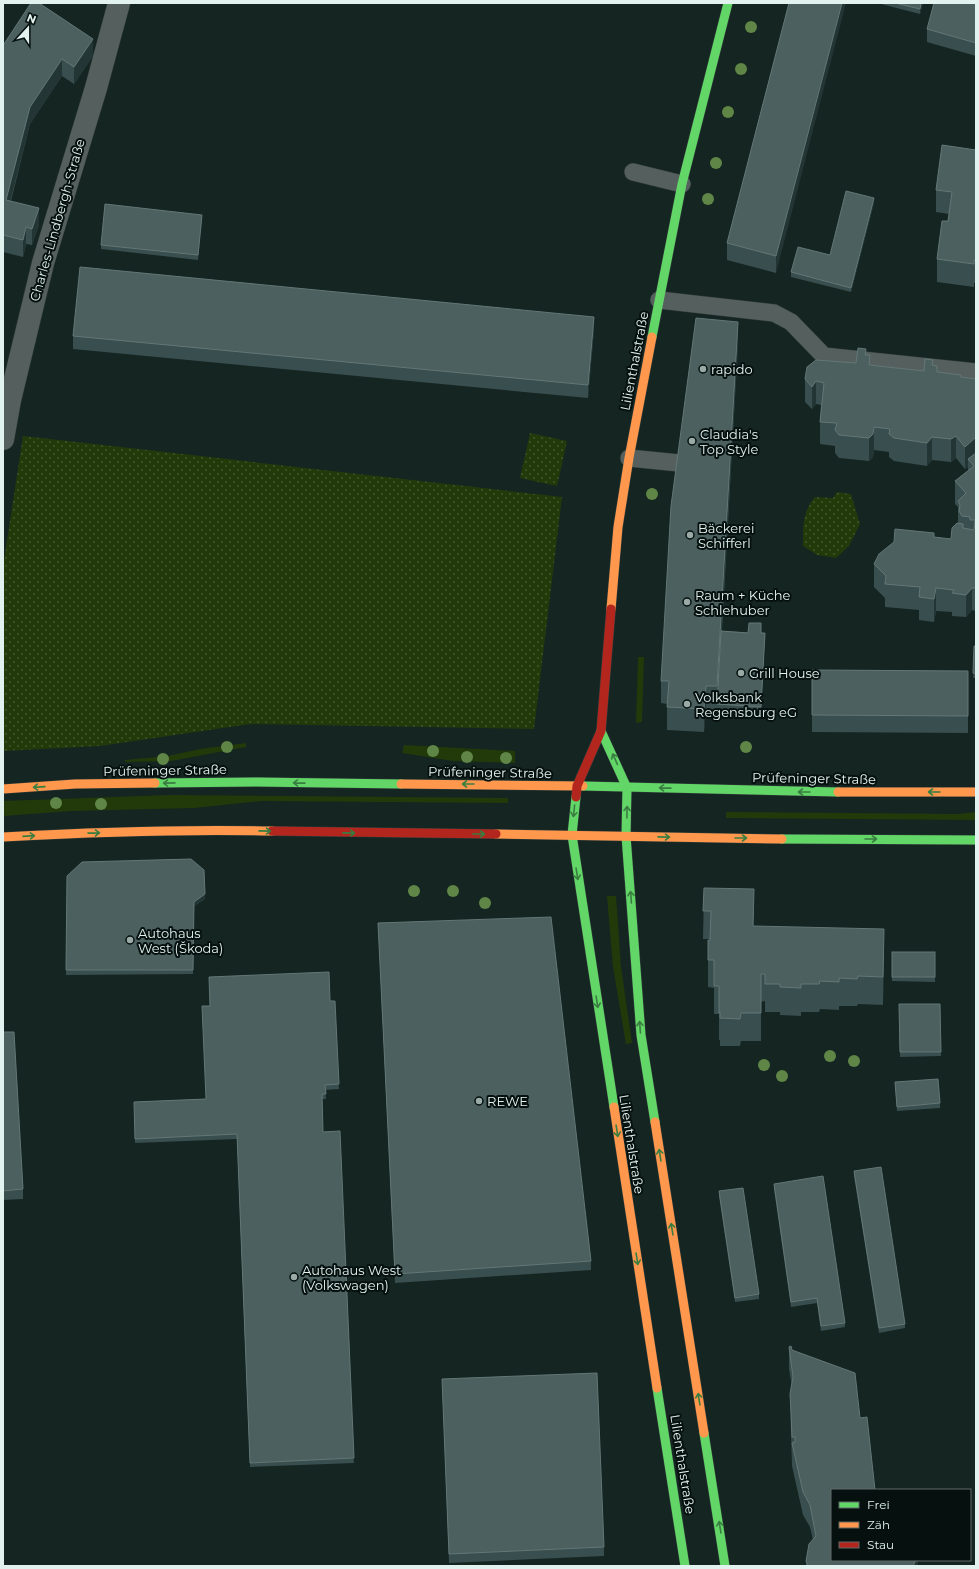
<svg xmlns="http://www.w3.org/2000/svg" width="979" height="1569" viewBox="0 0 979 1569" font-family="Montserrat,sans-serif">
<defs>
<pattern id="park-dots" width="8" height="8" patternUnits="userSpaceOnUse"><rect width="8" height="8" fill="#223a0a"/><path d="M2 2h.1M6 6h.1" fill="none" stroke="#42572e" stroke-width="1.8" stroke-linecap="round"/></pattern>
</defs>
<rect width="100%" height="100%" fill="#152522"/>
<!-- green -->
<g fill="#223a0a">
<path d="M 638,657 L 644,657 L 642,722 L 636,723 Z"/>
<path d="M 246,743 L 246,747 L 171,761 L 125,762 L 125,760 L 168,756 L 200,749 Z"/>
<path d="M 404,745 L 515,751 L 515,763 L 453,761 L 402,753 Z"/>
<path d="M 170,795 L 508,798 L 508,803 L 261,801 L 194,808 L 72,811 L 3,816 L 3,801 Z"/>
<path d="M 726,812 L 958,814 L 976,812 L 976,820 L 726,818 Z"/>
<path d="M 607,896 L 616,896 L 621,967 L 632,1043 L 626,1044 L 613,967 Z"/>
</g>
<!-- park -->
<g fill="url(#park-dots)">
<path d="M 530,433 L 567,441 L 557,486 L 520,478 Z"/>
<path d="M 23,436 L 562,497 L 534,729 L 250,724 L 100,746 L 3,751 L 3,567 Z"/>
<path d="M 837,492 L 851,494 L 860,524 L 849,546 L 836,558 L 817,555 L 803,546 C 803,526 802,513 815,497 L 833,498 Z"/>
</g>
<g fill="none" stroke-linecap="round" stroke-linejoin="round">
<defs>
<g id="lane">
<path d="M 633,172 L 682,184"/>
<path d="M 659,300 L 774,313 L 791,322 L 824,356 L 976,372"/>
<path d="M 629,458 L 679,463"/>
</g>
<path id="street" d="M 3,439 L 10,400 L 43,263 L 96,88 L 119,3"/>
<g id="fast">
<path d="M 652,337 L 682,184 L 728,3"/>
<path d="M 601,731 L 627,788 L 626,836 L 641,1035 L 655,1122"/>
<path d="M 155,783 L 257,782 L 401,784"/>
<path d="M 583,786 L 838,792"/>
<path d="M 576,797 L 572,835 L 614,1107"/>
<path d="M 782,839 L 976,840"/>
<path d="M 657,1388 L 685,1566"/>
<path d="M 704,1433 L 725,1566"/>
</g>
<g id="slow">
<path d="M 611,609 L 618,527 L 629,458 L 652,337"/>
<path d="M 401,784 L 583,786"/>
<path d="M 3,789 L 75,784 L 155,783"/>
<path d="M 838,792 L 976,792"/>
<path d="M 496,834 L 782,839"/>
<path d="M 3,837 C 92,832 182,829 272,831"/>
<path d="M 614,1107 L 657,1388"/>
<path d="M 655,1122 L 704,1433"/>
</g>
<g id="jam">
<path d="M 576,797 L 577,786 L 601,731 L 611,609"/>
<path d="M 272,831 L 496,834"/>
</g>
</defs>
<!-- lane casing -->
<use href="#lane" stroke="#333f3c" stroke-width="18"/>
<!-- street casing -->
<use href="#street" stroke="#333f3c" stroke-width="23"/>
<!-- fast casing -->
<use href="#fast" stroke="#333f3c" stroke-width="10"/>
<!-- slow casing -->
<use href="#slow" stroke="#333f3c" stroke-width="10"/>
<!-- jam casing -->
<use href="#jam" stroke="#333f3c" stroke-width="10"/>
<!-- lane -->
<use href="#lane" stroke="#55605e" stroke-width="17"/>
<!-- street -->
<use href="#street" stroke="#55605e" stroke-width="22"/>
<!-- fast -->
<use href="#fast" stroke="#63d668" stroke-width="9"/>
<!-- slow -->
<use href="#slow" stroke="#ff974d" stroke-width="9"/>
<!-- jam -->
<use href="#jam" stroke="#b3261e" stroke-width="9"/>
</g>
<!-- trees -->
<g fill="#5f8547">
<circle cx="751" cy="27" r="6"/>
<circle cx="741" cy="69" r="6"/>
<circle cx="728" cy="112" r="6"/>
<circle cx="716" cy="163" r="6"/>
<circle cx="708" cy="199" r="6"/>
<circle cx="652" cy="494" r="6"/>
<circle cx="227" cy="747" r="6"/>
<circle cx="746" cy="747" r="6"/>
<circle cx="433" cy="751" r="6"/>
<circle cx="467" cy="757" r="6"/>
<circle cx="506" cy="758" r="6"/>
<circle cx="163" cy="759" r="6"/>
<circle cx="56" cy="803" r="6"/>
<circle cx="101" cy="804" r="6"/>
<circle cx="414" cy="891" r="6"/>
<circle cx="453" cy="891" r="6"/>
<circle cx="485" cy="903" r="6"/>
<circle cx="830" cy="1056" r="6"/>
<circle cx="854" cy="1061" r="6"/>
<circle cx="764" cy="1065" r="6"/>
<circle cx="782" cy="1076" r="6"/>
</g>
<!-- wall -->
<g fill="#394e4e">
<path d="M 789,3 L 776,273 L 727,260 L 727,243 Z"/>
<path d="M 877,3 L 923,3 L 920,14 Z"/>
<path d="M 976,3 L 976,56 L 927,42 L 927,29 Z"/>
<path d="M 3,43 L 93,56 L 74,84 L 62,76 L 30,124 L 11,201 L 39,225 L 32,245 L 26,244 L 23,257 L 3,252 Z"/>
<path d="M 976,150 L 976,283 L 974,283 L 974,287 L 937,282 L 937,259 L 948,221 L 949,214 L 936,212 L 936,190 Z"/>
<path d="M 874,203 L 851,292 L 791,277 L 791,272 L 830,255 Z"/>
<path d="M 202,219 L 198,260 L 101,249 L 101,245 Z"/>
<path d="M 594,330 L 588,398 L 73,349 L 73,336 Z"/>
<path d="M 738,344 L 722,631 L 765,633 L 761,711 L 706,709 L 704,732 L 667,730 L 667,704 L 661,703 L 661,681 Z"/>
<path d="M 866,355 L 870,365 L 924,371 L 933,366 L 937,372 L 961,377 L 976,379 L 976,611 L 972,610 L 966,617 L 952,616 L 952,612 L 936,611 L 934,622 L 919,620 L 919,610 L 885,607 L 885,598 L 874,587 L 874,564 L 934,537 L 951,539 L 958,523 L 958,507 L 955,504 L 955,481 L 968,471 L 968,467 L 965,469 L 956,458 L 951,462 L 932,460 L 927,466 L 894,461 L 889,457 L 889,452 L 874,450 L 873,457 L 869,461 L 839,458 L 835,453 L 835,446 L 820,444 L 820,422 L 821,405 L 816,404 L 812,409 L 805,402 L 805,379 L 856,363 Z"/>
<path d="M 976,646 L 976,678 L 973,678 Z"/>
<path d="M 812,670 L 968,671 L 968,733 L 812,732 Z"/>
<path d="M 67,876 L 205,899 L 194,906 L 193,974 L 66,975 Z"/>
<path d="M 704,888 L 754,926 L 884,957 L 883,1005 L 858,1004 L 857,1006 L 839,1006 L 839,1010 L 820,1009 L 819,1012 L 801,1012 L 801,1016 L 780,1015 L 780,1012 L 765,1012 L 765,1001 L 761,1002 L 761,1041 L 741,1041 L 740,1046 L 720,1046 L 720,1040 L 719,1040 L 719,1014 L 714,1014 L 714,988 L 708,987 L 708,940 L 710,940 L 710,939 L 703,939 Z"/>
<path d="M 378,923 L 591,1261 L 591,1270 L 395,1283 Z"/>
<path d="M 892,952 L 935,952 L 935,982 L 892,981 Z"/>
<path d="M 330,1001 L 339,1089 L 325,1090 L 326,1099 L 322,1099 L 323,1132 L 354,1463 L 250,1467 L 237,1139 L 135,1143 L 134,1102 L 206,1099 Z"/>
<path d="M 899,1004 L 940,1004 L 941,1056 L 900,1057 Z"/>
<path d="M 3,1032 L 23,1189 L 23,1199 L 3,1200 Z"/>
<path d="M 895,1082 L 940,1103 L 940,1108 L 897,1111 Z"/>
<path d="M 854,1171 L 905,1324 L 905,1328 L 879,1333 L 854,1176 Z"/>
<path d="M 774,1184 L 845,1323 L 845,1327 L 821,1331 L 817,1303 L 791,1307 L 774,1189 Z"/>
<path d="M 719,1191 L 759,1294 L 759,1299 L 735,1302 L 719,1196 Z"/>
<path d="M 789,1347 L 832,1560 L 918,1560 L 918,1566 L 806,1566 L 806,1561 L 813,1540 L 810,1527 L 803,1515 L 792,1466 L 791,1435 L 790,1394 L 792,1387 L 789,1369 Z"/>
<path d="M 442,1379 L 604,1547 L 604,1556 L 449,1563 Z"/>
</g>
<!-- shaded-wall -->
<g fill="#233635">
<path d="M 842,3 L 846,3 L 776,273 L 776,256 Z"/>
<path d="M 921,3 L 923,3 L 920,14 L 920,9 Z"/>
<path d="M 93,39 L 93,56 L 74,84 L 74,67 Z"/>
<path d="M 62,59 L 62,76 L 30,124 L 6,217 L 6,200 L 30,107 Z"/>
<path d="M 874,198 L 874,203 L 851,292 L 851,288 Z"/>
<path d="M 39,208 L 39,225 L 32,245 L 32,229 Z"/>
<path d="M 202,215 L 202,219 L 198,260 L 198,255 Z"/>
<path d="M 26,227 L 26,244 L 23,257 L 23,240 Z"/>
<path d="M 594,317 L 594,330 L 588,398 L 588,385 Z"/>
<path d="M 738,322 L 738,344 L 717,704 L 717,686 Z"/>
<path d="M 816,381 L 816,404 L 812,409 L 812,387 Z"/>
<path d="M 874,427 L 874,450 L 873,457 L 869,461 L 869,438 Z"/>
<path d="M 956,436 L 956,458 L 951,462 L 951,439 Z"/>
<path d="M 932,437 L 932,460 L 927,466 L 927,443 Z"/>
<path d="M 976,437 L 976,460 L 968,459 L 968,467 L 965,469 L 965,447 Z"/>
<path d="M 936,588 L 936,611 L 934,622 L 934,599 Z"/>
<path d="M 972,588 L 972,610 L 966,617 L 966,595 Z"/>
<path d="M 706,686 L 706,709 L 704,732 L 704,709 Z"/>
<path d="M 754,889 L 754,917 L 753,954 L 753,926 Z"/>
<path d="M 205,894 L 205,899 L 194,906 L 193,974 L 194,902 Z"/>
<path d="M 884,929 L 884,957 L 883,1005 L 883,977 Z"/>
<path d="M 916,1560 L 918,1560 L 918,1566 L 913,1566 Z"/>
</g>
<!-- building -->
<g fill="#4b605f" stroke="#637776">
<path d="M 31,3 L 39,3 L 93,39 L 74,67 L 62,59 L 30,107 L 6,200 L 39,208 L 32,229 L 26,227 L 23,240 L 3,235 L 3,43 L 4,44 Z"/>
<path d="M 789,3 L 842,3 L 776,256 L 727,243 Z"/>
<path d="M 895,3 L 921,3 L 920,9 Z"/>
<path d="M 934,3 L 976,3 L 976,43 L 927,29 Z"/>
<path d="M 942,145 L 976,150 L 976,260 L 974,260 L 974,264 L 937,259 L 942,221 L 948,221 L 952,192 L 936,190 Z"/>
<path d="M 846,191 L 874,198 L 851,288 L 791,272 L 798,247 L 830,255 Z"/>
<path d="M 105,204 L 202,215 L 198,255 L 101,245 Z"/>
<path d="M 80,267 L 594,317 L 588,385 L 73,336 Z"/>
<path d="M 696,318 L 738,322 L 717,686 L 706,686 L 704,709 L 667,707 L 669,681 L 661,681 L 671,506 Z"/>
<path d="M 858,348 L 866,349 L 865,355 L 870,355 L 869,365 L 924,371 L 925,359 L 933,360 L 932,365 L 937,366 L 937,372 L 961,375 L 961,377 L 976,379 L 976,437 L 965,447 L 956,436 L 951,439 L 932,437 L 927,443 L 894,438 L 889,434 L 890,429 L 874,427 L 873,434 L 869,438 L 839,435 L 835,430 L 837,423 L 820,422 L 824,383 L 816,381 L 812,387 L 805,379 L 807,367 L 816,360 L 856,363 Z"/>
<path d="M 976,453 L 976,588 L 972,588 L 966,595 L 952,593 L 954,590 L 936,588 L 934,599 L 919,597 L 920,587 L 885,584 L 886,576 L 874,564 L 879,554 L 894,542 L 895,529 L 934,533 L 934,537 L 951,539 L 952,528 L 957,523 L 963,524 L 963,528 L 974,530 L 975,520 L 970,520 L 970,517 L 962,516 L 959,511 L 960,505 L 958,501 L 966,493 L 955,481 L 974,466 L 968,459 Z"/>
<path d="M 749,623 L 761,623 L 761,633 L 765,633 L 761,707 L 717,704 L 721,631 L 748,633 Z"/>
<path d="M 974,646 L 976,646 L 976,674 L 973,673 Z"/>
<path d="M 812,670 L 968,671 L 968,716 L 812,715 Z"/>
<path d="M 191,859 L 204,870 L 205,894 L 194,902 L 193,970 L 66,970 L 67,876 L 82,862 Z"/>
<path d="M 704,888 L 754,889 L 753,926 L 884,929 L 883,977 L 858,976 L 857,979 L 839,978 L 839,982 L 820,981 L 819,984 L 801,984 L 801,988 L 780,987 L 780,984 L 765,984 L 765,974 L 761,974 L 761,1013 L 741,1013 L 740,1019 L 720,1018 L 720,1012 L 719,1013 L 719,986 L 714,986 L 714,960 L 708,960 L 708,940 L 710,940 L 711,911 L 703,911 Z"/>
<path d="M 551,917 L 591,1261 L 395,1274 L 378,923 Z"/>
<rect x="892" y="952" width="43" height="25"/>
<path d="M 329,972 L 330,1001 L 335,1001 L 339,1084 L 325,1085 L 326,1094 L 322,1094 L 323,1132 L 340,1131 L 354,1458 L 250,1463 L 237,1134 L 135,1139 L 134,1102 L 206,1099 L 202,1006 L 210,1006 L 209,977 Z"/>
<path d="M 899,1004 L 940,1004 L 941,1052 L 900,1052 Z"/>
<path d="M 3,1032 L 14,1032 L 23,1189 L 3,1191 Z"/>
<path d="M 938,1079 L 940,1103 L 897,1107 L 895,1082 Z"/>
<path d="M 881,1167 L 905,1324 L 879,1328 L 854,1171 Z"/>
<path d="M 823,1176 L 845,1323 L 821,1326 L 817,1298 L 791,1302 L 774,1184 Z"/>
<path d="M 743,1188 L 759,1294 L 735,1298 L 719,1191 Z"/>
<path d="M 791,1346 L 792,1350 L 855,1373 L 860,1418 L 867,1417 L 875,1490 L 832,1490 L 832,1560 L 916,1560 L 913,1566 L 808,1566 L 806,1561 L 809,1544 L 816,1536 L 810,1505 L 803,1492 L 792,1443 L 795,1442 L 795,1437 L 792,1437 L 791,1412 L 790,1394 L 793,1377 L 789,1347 Z"/>
<path d="M 597,1373 L 604,1547 L 449,1554 L 442,1379 Z"/>
</g>
<!-- one-way arrows -->
<defs><path id="oneway-shaft" d="M-6 0H5M1.5-3L5.5 0L1.5 3" fill="none" stroke-width="1.6" stroke-linecap="round" stroke-linejoin="round"/></defs>
<g stroke="#397d40">
<use href="#oneway-shaft" transform="translate(615 759) rotate(-114)"/>
<use href="#oneway-shaft" transform="translate(169 783) rotate(179)"/>
<use href="#oneway-shaft" transform="translate(299 783) rotate(-179)"/>
<use href="#oneway-shaft" transform="translate(468 784) rotate(-180)"/>
<use href="#oneway-shaft" transform="translate(39 787) rotate(176)"/>
<use href="#oneway-shaft" transform="translate(665 788) rotate(-179)"/>
<use href="#oneway-shaft" transform="translate(804 792) rotate(-180)"/>
<use href="#oneway-shaft" transform="translate(934 792) rotate(180)"/>
<use href="#oneway-shaft" transform="translate(574 811) rotate(96)"/>
<use href="#oneway-shaft" transform="translate(627 812) rotate(-89)"/>
<use href="#oneway-shaft" transform="translate(265 831) rotate(1)"/>
<use href="#oneway-shaft" transform="translate(94 833) rotate(-1)"/>
<use href="#oneway-shaft" transform="translate(349 833) rotate(1)"/>
<use href="#oneway-shaft" transform="translate(479 834)"/>
<use href="#oneway-shaft" transform="translate(29 836) rotate(-4)"/>
<use href="#oneway-shaft" transform="translate(664 837) rotate(1)"/>
<use href="#oneway-shaft" transform="translate(741 838)"/>
<use href="#oneway-shaft" transform="translate(871 839)"/>
<use href="#oneway-shaft" transform="translate(577 874) rotate(81)"/>
<use href="#oneway-shaft" transform="translate(631 897) rotate(-94)"/>
<use href="#oneway-shaft" transform="translate(597 1002) rotate(81)"/>
<use href="#oneway-shaft" transform="translate(640 1027) rotate(-94)"/>
<use href="#oneway-shaft" transform="translate(617 1131) rotate(81)"/>
<use href="#oneway-shaft" transform="translate(660 1155) rotate(-99)"/>
<use href="#oneway-shaft" transform="translate(672 1229) rotate(-99)"/>
<use href="#oneway-shaft" transform="translate(637 1259) rotate(81)"/>
<use href="#oneway-shaft" transform="translate(699 1399) rotate(-99)"/>
<use href="#oneway-shaft" transform="translate(720 1527) rotate(-99)"/>
</g>
<!-- markers -->
<g fill="#9aaba7" stroke="#06110f" stroke-width="1.5">
<circle cx="703" cy="369" r="4"/>
<circle cx="692" cy="441" r="4"/>
<circle cx="690" cy="535" r="4"/>
<circle cx="687" cy="602" r="4"/>
<circle cx="741" cy="673" r="4"/>
<circle cx="687" cy="704" r="4"/>
<circle cx="130" cy="940" r="4"/>
<circle cx="479" cy="1101" r="4"/>
<circle cx="294" cy="1277" r="4"/>
</g>
<g text-anchor="middle" dominant-baseline="central" stroke-width="4" stroke-linejoin="round" paint-order="stroke">
<!-- street labels -->
<g font-size="13" fill="#e2f3ef" stroke="#06110f">
<text transform="translate(57 220) rotate(-74)">Charles-Lindbergh-Straße</text>
<text transform="translate(634 361) rotate(-79)">Lilienthalstraße</text>
<text transform="translate(165 770) rotate(-1)">Prüfeninger Straße</text>
<text transform="translate(490 772) rotate(1)">Prüfeninger Straße</text>
<text transform="translate(814 778) rotate(1)">Prüfeninger Straße</text>
<text transform="translate(632 1144) rotate(81)">Lilienthalstraße</text>
<text transform="translate(683 1464) rotate(81)">Lilienthalstraße</text>
</g>
<!-- poi labels -->
<g font-size="13" fill="#e2f3ef" stroke="#06110f" text-anchor="start">
<text x="711" y="369">rapido</text>
<text x="700" y="434">Claudia's<tspan x="700" dy="15">Top Style</tspan></text>
<text x="698" y="528">Bäckerei<tspan x="698" dy="15">Schifferl</tspan></text>
<text x="695" y="595">Raum + Küche<tspan x="695" dy="15">Schlehuber</tspan></text>
<text x="749" y="673">Grill House</text>
<text x="695" y="697">Volksbank<tspan x="695" dy="15">Regensburg eG</tspan></text>
<text x="138" y="933">Autohaus<tspan x="138" dy="15">West (Škoda)</tspan></text>
<text x="487" y="1101">REWE</text>
<text x="302" y="1270">Autohaus West<tspan x="302" dy="15">(Volkswagen)</tspan></text>
</g>
</g>
<!-- border -->
<rect width="979" height="1569" fill="none" stroke="#e2f3ef" stroke-width="8"/>
<!-- legend -->
<rect x="831" y="1489" width="140" height="72" fill="#06110f" stroke="#5e6b69"/>
<rect x="839" y="1502" width="20" height="6" fill="#63d668" stroke="#5e6b69"/>
<text x="867" y="1509" font-size="12" fill="#e2f3ef">Frei</text>
<rect x="839" y="1522" width="20" height="6" fill="#ff974d" stroke="#5e6b69"/>
<text x="867" y="1529" font-size="12" fill="#e2f3ef">Zäh</text>
<rect x="839" y="1542" width="20" height="6" fill="#b3261e" stroke="#5e6b69"/>
<text x="867" y="1549" font-size="12" fill="#e2f3ef">Stau</text>
<!-- north arrow -->
<g transform="translate(28 28) rotate(21)" stroke="#06110f" stroke-width="3" paint-order="stroke">
<path d="M0-3L7 15L0 10L-7 15Z" fill="#e2f3ef"/>
<text y="-6" font-size="11" font-weight="bold" text-anchor="middle" fill="#e2f3ef">N</text>
</g>
</svg>
